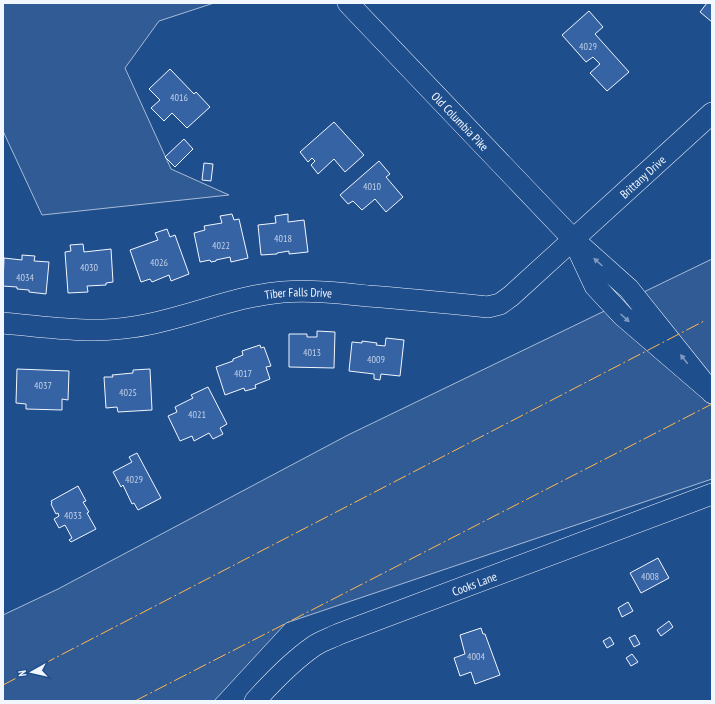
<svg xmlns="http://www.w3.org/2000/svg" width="715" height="704" viewBox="0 0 715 704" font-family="'PT Sans Narrow',sans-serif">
<rect width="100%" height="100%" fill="#1f4e8c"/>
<!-- built -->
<g fill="#305b95" stroke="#a8bbd7">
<path d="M 3,3 L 214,3 L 159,21 L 125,68 L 171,169 L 229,195 L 42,215 L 3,131 Z"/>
<path d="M 712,259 L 712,479 L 286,623 L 214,701 L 3,701 L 3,615 L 58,589 L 348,435 Z"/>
</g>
<!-- building -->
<g fill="#3563a3" stroke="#f2f6ff">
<path d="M 707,3 L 712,3 L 712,22 L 700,12 Z"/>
<path d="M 589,11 L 603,27 L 595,34 L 629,72 L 607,91 L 590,73 L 600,64 L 593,57 L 586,62 L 562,35 Z"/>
<path d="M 170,69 L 194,94 L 196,92 L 210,107 L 187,128 L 172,113 L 164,121 L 151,108 L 160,100 L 149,89 Z"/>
<path d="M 334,122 L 364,155 L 345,172 L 334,159 L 318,174 L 311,165 L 315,161 L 312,158 L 308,162 L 300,152 Z"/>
<path d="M 184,139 L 193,149 L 175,167 L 165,157 Z"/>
<path d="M 379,161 L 390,174 L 386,177 L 403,197 L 386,212 L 375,199 L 362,210 L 353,201 L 348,204 L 340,195 Z"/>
<path d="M 204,163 L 213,164 L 211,181 L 202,180 Z"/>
<path d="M 232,214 L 234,220 L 239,219 L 248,258 L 231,262 L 230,257 L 216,260 L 216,261 L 211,262 L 210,260 L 200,262 L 194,233 L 205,230 L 204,226 L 222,223 L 220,216 Z"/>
<path d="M 288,214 L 288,222 L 304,220 L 308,252 L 289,254 L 289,251 L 277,253 L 277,254 L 261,255 L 258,225 L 276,223 L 275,216 Z"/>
<path d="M 167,229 L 170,237 L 175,235 L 189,274 L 171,281 L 169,275 L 152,282 L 150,279 L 141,282 L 130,250 L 158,240 L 155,233 Z"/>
<path d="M 83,244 L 84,252 L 111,249 L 113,282 L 106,283 L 106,285 L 87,286 L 88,292 L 68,293 L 65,252 L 71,251 L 70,245 Z"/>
<path d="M 22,255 L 35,256 L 34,261 L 49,262 L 46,294 L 29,292 L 29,290 L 17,289 L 17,287 L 3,286 L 4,258 L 22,260 Z"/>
<path d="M 317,331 L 335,332 L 334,368 L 289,367 L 289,334 L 307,334 L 307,337 L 317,337 Z"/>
<path d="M 386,338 L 404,340 L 400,376 L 381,374 L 380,380 L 374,379 L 374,374 L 349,371 L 352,342 L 362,343 L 362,341 L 377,343 L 376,345 L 385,346 Z"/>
<path d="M 260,345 L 261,348 L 264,347 L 271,366 L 266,367 L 270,379 L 255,385 L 256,388 L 245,391 L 244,388 L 225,395 L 216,367 L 233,361 L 233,359 L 243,355 L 242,351 Z"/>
<path d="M 17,369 L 69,371 L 68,400 L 62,399 L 62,410 L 26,409 L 26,404 L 16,403 Z"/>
<path d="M 150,369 L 152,410 L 118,412 L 117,407 L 106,408 L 104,377 L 113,377 L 112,375 L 133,373 L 133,370 Z"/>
<path d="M 208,387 L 227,424 L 220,428 L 223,434 L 213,439 L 209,433 L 194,441 L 192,436 L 180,441 L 168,416 L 177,412 L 175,407 L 193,398 L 191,395 Z"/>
<path d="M 137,453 L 161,498 L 138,510 L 134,503 L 132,504 L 123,485 L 121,487 L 113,472 L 132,462 L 129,457 Z"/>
<path d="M 78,486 L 86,501 L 83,502 L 89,512 L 87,513 L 96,529 L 71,542 L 69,540 L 72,538 L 65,525 L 59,528 L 54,519 L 59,516 L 58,513 L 56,514 L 51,504 L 52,503 L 51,501 Z"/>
<path d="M 658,558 L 669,578 L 641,593 L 630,573 Z"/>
<path d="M 628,602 L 633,611 L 622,617 L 618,608 Z"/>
<path d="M 669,621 L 673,627 L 661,636 L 657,630 Z"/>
<path d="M 481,628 L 483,634 L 485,634 L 500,675 L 475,684 L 471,672 L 460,676 L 454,658 L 465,654 L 460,635 Z"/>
<path d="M 635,635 L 640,644 L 634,647 L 629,638 Z"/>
<path d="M 610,637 L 614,644 L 607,648 L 603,641 Z"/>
<path d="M 632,654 L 638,662 L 631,666 L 626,658 Z"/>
</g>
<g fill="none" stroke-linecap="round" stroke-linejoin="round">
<defs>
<g id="minor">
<path id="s1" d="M 348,3 L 573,239"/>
<path id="s2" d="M 3,323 C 47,327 89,334 133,327 C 184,320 231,296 283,292 C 311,290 339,293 368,296 C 408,299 448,303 488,307 L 500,304 L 511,296 L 712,113"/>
<path d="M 708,389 L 623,316 L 595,286 L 573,239 L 629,289 L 712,393"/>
<path id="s3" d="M 255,701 C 273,681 291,662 314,646 C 321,641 331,638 339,634 L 712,494"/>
</g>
</defs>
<!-- minor casing -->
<use href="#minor" stroke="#f2f6ff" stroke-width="22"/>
<!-- minor -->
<use href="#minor" stroke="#1f4e8c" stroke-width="21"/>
<!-- power -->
<g stroke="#ffb74d" stroke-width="1" stroke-dasharray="14 3 2 3" stroke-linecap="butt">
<path d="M 3,685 L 706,320"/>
<path d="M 135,701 L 712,404"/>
</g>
</g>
<!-- one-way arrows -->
<defs><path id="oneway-solid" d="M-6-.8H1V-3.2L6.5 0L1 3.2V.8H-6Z"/></defs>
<g fill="#7e9ac0">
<use href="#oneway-solid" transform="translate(598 262) rotate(-138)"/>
<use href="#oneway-solid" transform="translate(625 318) rotate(42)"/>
<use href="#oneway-solid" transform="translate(684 359) rotate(-128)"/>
</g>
<g text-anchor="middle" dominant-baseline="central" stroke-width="3" stroke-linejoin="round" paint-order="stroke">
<!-- number labels -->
<g font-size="10" fill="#c3d1e8">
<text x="588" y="46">4029</text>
<text x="179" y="97">4016</text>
<text x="372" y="186">4010</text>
<text x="283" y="238">4018</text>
<text x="221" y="245">4022</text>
<text x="159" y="262">4026</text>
<text x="89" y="267">4030</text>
<text x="25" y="277">4034</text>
<text x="312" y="352">4013</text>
<text x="376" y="359">4009</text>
<text x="243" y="373">4017</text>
<text x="43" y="385">4037</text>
<text x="128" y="392">4025</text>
<text x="197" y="414">4021</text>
<text x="134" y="479">4029</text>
<text x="73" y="515">4033</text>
<text x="650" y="576">4008</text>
<text x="476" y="656">4004</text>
</g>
<!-- street labels -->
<g font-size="12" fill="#f2f6ff" stroke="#1f4e8c">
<text stroke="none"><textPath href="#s1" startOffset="163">Old Columbia Pike</textPath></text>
<text stroke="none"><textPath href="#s2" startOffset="694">Brittany Drive</textPath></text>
<text stroke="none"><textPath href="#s2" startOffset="300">Tiber Falls Drive</textPath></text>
<text stroke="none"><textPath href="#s3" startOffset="253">Cooks Lane</textPath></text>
</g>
</g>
<!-- border -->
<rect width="715" height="704" fill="none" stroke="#f2f6ff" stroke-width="8"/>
<!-- north arrow -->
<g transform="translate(32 672) rotate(262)" stroke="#1f4e8c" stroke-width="3" paint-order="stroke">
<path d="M0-3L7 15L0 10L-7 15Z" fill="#f2f6ff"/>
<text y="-6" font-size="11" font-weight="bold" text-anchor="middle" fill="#f2f6ff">N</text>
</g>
</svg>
